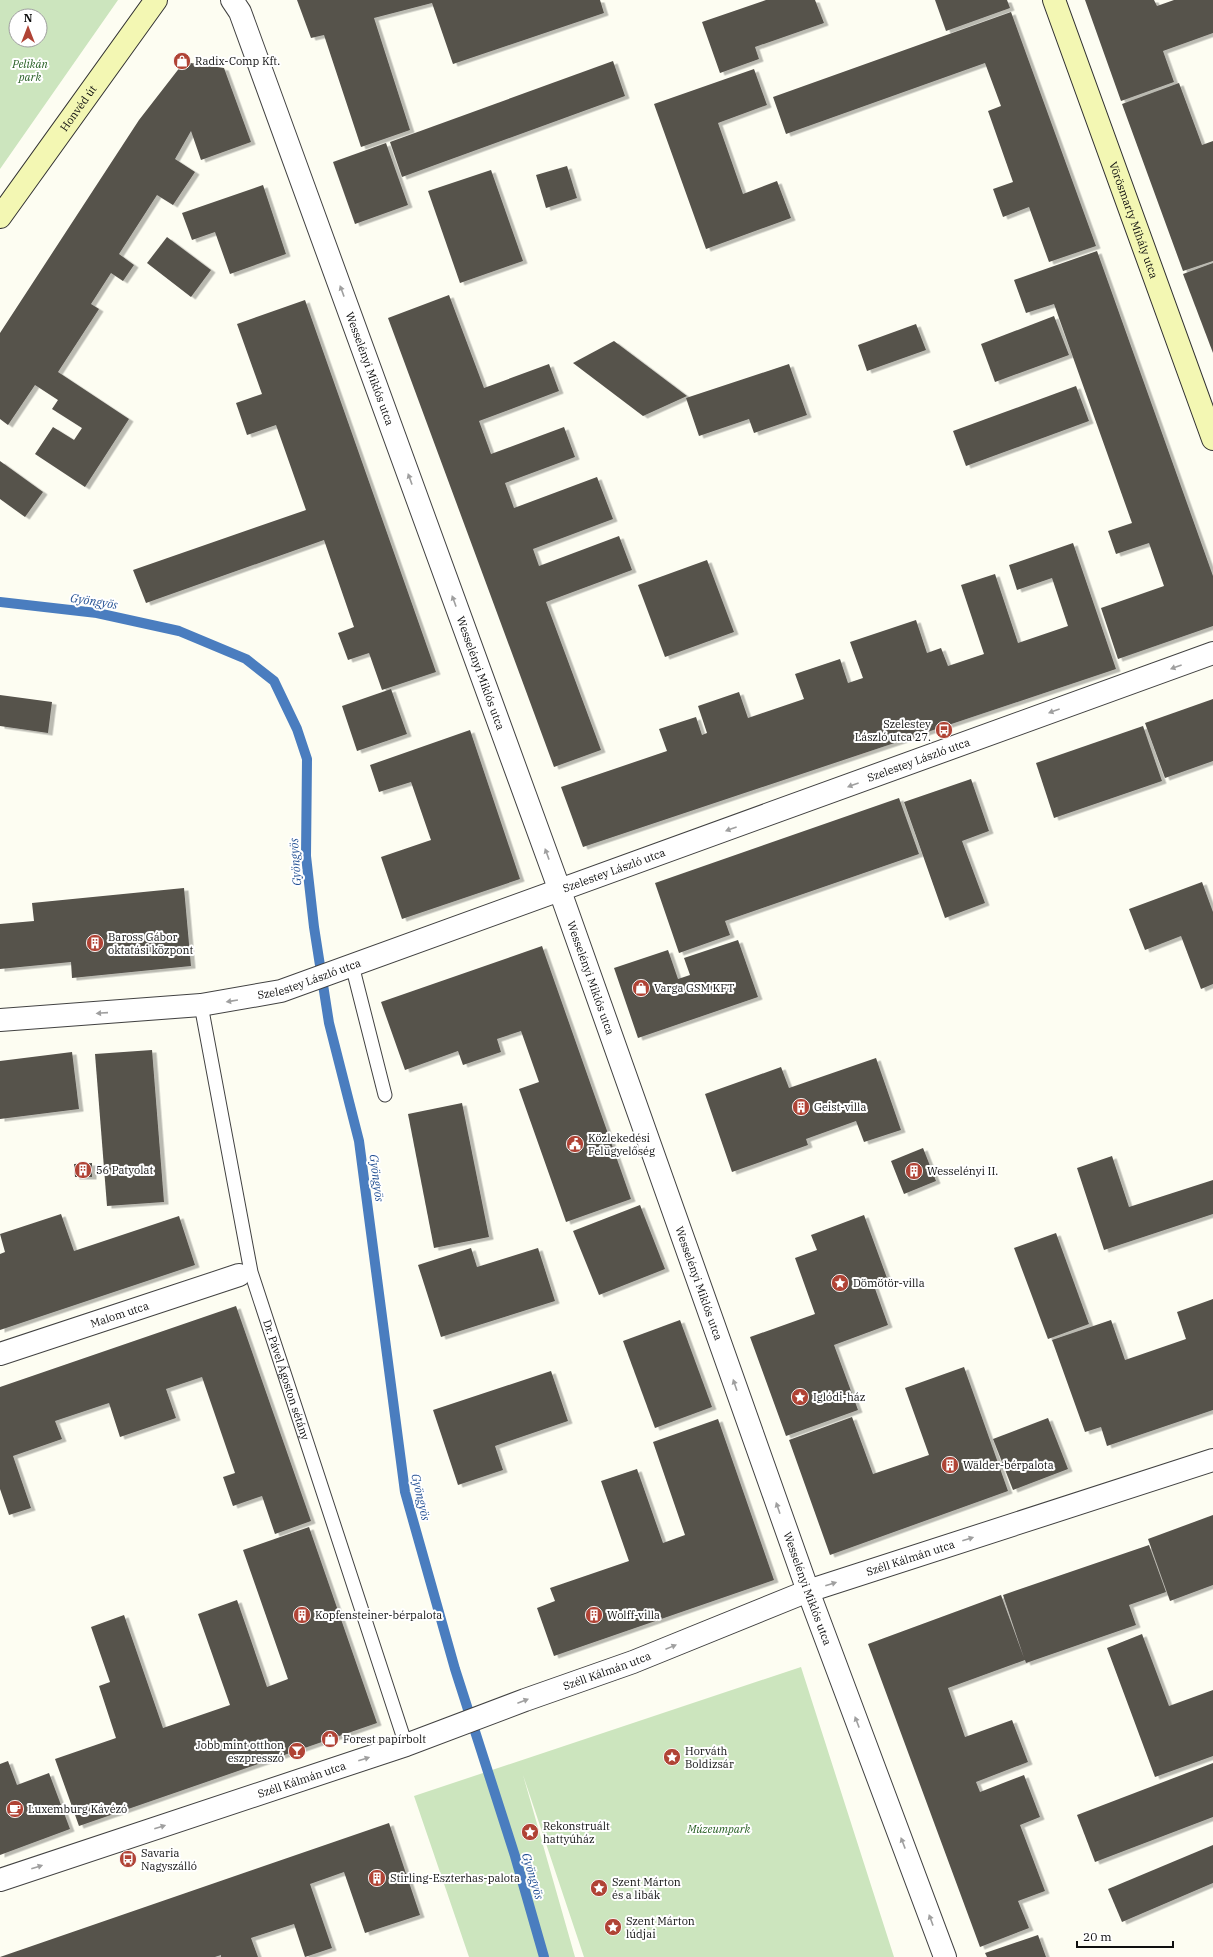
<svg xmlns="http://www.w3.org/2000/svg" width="1213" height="1957" viewBox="0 0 1213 1957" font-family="'IBM Plex Serif',serif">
<defs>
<filter id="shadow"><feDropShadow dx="4.5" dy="2.5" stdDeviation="0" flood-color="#0004"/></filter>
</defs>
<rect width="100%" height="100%" fill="#fdfdf2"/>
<!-- green -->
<g fill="#cce5be" fill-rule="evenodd">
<path d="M 0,0 L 118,0 L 0,169 ZM 16,16 L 40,16 L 40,40 L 16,40 Z"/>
<path d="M 801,1667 L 894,1957 L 584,1957 L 523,1775 L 575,1957 L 469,1957 L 414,1796 Z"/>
</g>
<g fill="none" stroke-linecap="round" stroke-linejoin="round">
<!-- stream -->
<path stroke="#4a7dbf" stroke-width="10" d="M 0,602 L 97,613 L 179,631 L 246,659 L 274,681 L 297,729 L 307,759 L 306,856 L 314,927 L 329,1023 L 359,1141 L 405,1492 L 455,1669 L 515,1856 L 544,1957"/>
</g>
<!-- building -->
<g fill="#56524c" filter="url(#shadow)">
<path d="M 297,0 L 600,0 L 604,13 L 453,64 L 432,3 L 374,18 L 410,130 L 361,147 L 324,35 L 311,38 Z"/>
<path d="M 766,0 L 815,0 L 824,23 L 755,47 L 759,59 L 720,73 L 702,22 Z"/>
<path d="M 935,0 L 1007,0 L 1010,8 L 946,31 Z"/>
<path d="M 1085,0 L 1154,0 L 1157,6 L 1174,0 L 1213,0 L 1213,33 L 1163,51 L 1174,82 L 1121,101 Z"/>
<path d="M 1011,12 L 1096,246 L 1049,262 L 1029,207 L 1003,217 L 993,189 L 1013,182 L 988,111 L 1001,106 L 985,63 L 786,134 L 773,97 Z"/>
<path d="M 613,61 L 625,96 L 402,177 L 390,142 Z"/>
<path d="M 184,62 L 224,68 L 251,142 L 201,160 L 191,131 L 175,159 L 195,172 L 173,205 L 157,195 L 119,254 L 134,265 L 123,281 L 111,273 L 91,304 L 99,309 L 58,372 L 129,419 L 85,487 L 35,454 L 53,427 L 74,440 L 82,428 L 52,409 L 58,400 L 35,385 L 8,425 L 0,419 L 0,333 L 139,120 Z"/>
<path d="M 754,69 L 767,105 L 718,123 L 743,194 L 777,181 L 791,218 L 706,249 L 654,104 Z"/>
<path d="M 1179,83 L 1202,145 L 1213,141 L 1213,261 L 1183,271 L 1122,104 Z"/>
<path d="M 386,143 L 408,205 L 355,224 L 333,162 Z"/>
<path d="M 567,166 L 577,198 L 546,208 L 536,175 Z"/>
<path d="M 491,170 L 523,261 L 460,283 L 428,191 Z"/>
<path d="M 263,185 L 286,254 L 230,274 L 215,232 L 192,240 L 182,213 Z"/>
<path d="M 167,237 L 211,270 L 191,297 L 147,263 Z"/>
<path d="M 1097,251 L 1213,576 L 1213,626 L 1118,659 L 1101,608 L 1164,586 L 1149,543 L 1116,554 L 1108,531 L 1132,523 L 1054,304 L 1026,313 L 1014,280 Z"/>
<path d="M 1213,263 L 1213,353 L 1183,274 Z"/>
<path d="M 449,295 L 484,388 L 549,364 L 559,391 L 479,421 L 491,454 L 564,427 L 575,457 L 505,483 L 514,508 L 597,477 L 613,519 L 533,549 L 539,566 L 619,536 L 632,570 L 546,602 L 601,750 L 554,767 L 388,318 Z"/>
<path d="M 305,300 L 436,672 L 382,690 L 369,653 L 348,660 L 338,633 L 354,627 L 324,540 L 146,603 L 133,570 L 306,510 L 276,425 L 247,435 L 236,403 L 262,394 L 237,324 Z"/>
<path d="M 1054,316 L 1069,355 L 995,382 L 981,344 Z"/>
<path d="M 916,324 L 926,350 L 867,371 L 858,345 Z"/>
<path d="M 614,341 L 687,396 L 643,416 L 573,363 Z"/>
<path d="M 789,364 L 807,415 L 754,433 L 749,419 L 699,436 L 686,398 Z"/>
<path d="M 1076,386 L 1089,421 L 966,466 L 953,431 Z"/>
<path d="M 0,461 L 43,492 L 25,517 L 0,499 Z"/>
<path d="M 1073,543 L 1116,669 L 583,847 L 561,787 L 667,751 L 659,729 L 696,717 L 702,735 L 707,733 L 698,706 L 739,692 L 748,718 L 804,699 L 795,674 L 840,659 L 848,683 L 863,678 L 850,642 L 916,620 L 927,653 L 941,648 L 948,666 L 984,654 L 961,585 L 995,574 L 1018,643 L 1068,626 L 1052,578 L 1017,590 L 1009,565 Z"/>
<path d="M 707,560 L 734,632 L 665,657 L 638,585 Z"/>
<path d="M 391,689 L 407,734 L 357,751 L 342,706 Z"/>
<path d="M 0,695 L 52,702 L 48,733 L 0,726 Z"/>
<path d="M 1213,699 L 1213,761 L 1165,778 L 1145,723 Z"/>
<path d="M 1143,726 L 1162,781 L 1054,818 L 1036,763 Z"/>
<path d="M 470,730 L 520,879 L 402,919 L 381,857 L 431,840 L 411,782 L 379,792 L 370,765 Z"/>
<path d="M 971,779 L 989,831 L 962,841 L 985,903 L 945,918 L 904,802 Z"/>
<path d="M 899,798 L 919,854 L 725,921 L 730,935 L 679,953 L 655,883 Z"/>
<path d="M 1202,882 L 1213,912 L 1213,984 L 1201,989 L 1181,936 L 1145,950 L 1129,909 Z"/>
<path d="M 184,888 L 191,966 L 72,978 L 71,962 L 0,969 L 0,924 L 34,921 L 32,903 Z"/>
<path d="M 738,940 L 758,997 L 638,1038 L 614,968 L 668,950 L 678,979 L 690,975 L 684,958 Z"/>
<path d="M 542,946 L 631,1199 L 566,1222 L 519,1089 L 539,1082 L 521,1031 L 497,1039 L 501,1052 L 463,1065 L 458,1051 L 405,1070 L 381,1002 Z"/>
<path d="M 152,1050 L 164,1202 L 107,1206 L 95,1054 Z"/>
<path d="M 72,1052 L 79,1109 L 0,1119 L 0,1061 Z"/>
<path d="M 876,1058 L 901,1130 L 864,1142 L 856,1121 L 806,1139 L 808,1145 L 732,1172 L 705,1094 L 781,1067 L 789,1088 Z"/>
<path d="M 462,1103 L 489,1237 L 434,1248 L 408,1114 Z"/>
<path d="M 923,1148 L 936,1181 L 904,1194 L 891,1161 Z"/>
<path d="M 1112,1156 L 1129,1207 L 1213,1180 L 1213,1214 L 1104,1250 L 1077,1168 Z"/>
<path d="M 92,1163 L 92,1177 L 75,1177 L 74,1164 Z"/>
<path d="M 640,1205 L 665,1269 L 599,1295 L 573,1231 Z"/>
<path d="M 61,1214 L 74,1251 L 179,1216 L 195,1265 L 0,1330 L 0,1254 L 5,1252 L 0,1234 Z"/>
<path d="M 864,1215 L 887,1278 L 873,1283 L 888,1325 L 834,1345 L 858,1410 L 786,1436 L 750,1337 L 815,1314 L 795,1258 L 817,1250 L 811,1235 Z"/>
<path d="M 1056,1233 L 1089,1324 L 1048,1339 L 1014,1248 Z"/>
<path d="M 471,1248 L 477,1267 L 538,1248 L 555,1301 L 441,1337 L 418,1265 Z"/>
<path d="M 1213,1299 L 1213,1410 L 1107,1446 L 1101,1427 L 1085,1432 L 1052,1340 L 1111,1320 L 1125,1360 L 1186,1339 L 1177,1312 Z"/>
<path d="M 236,1306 L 311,1521 L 275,1534 L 262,1496 L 233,1506 L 223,1477 L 235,1473 L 202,1377 L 166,1389 L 176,1418 L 120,1437 L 109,1403 L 55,1421 L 62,1439 L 13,1456 L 31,1508 L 9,1515 L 0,1489 L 0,1387 Z"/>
<path d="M 680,1320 L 712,1407 L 655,1428 L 623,1341 Z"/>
<path d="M 964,1367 L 1008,1491 L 830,1555 L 789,1440 L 852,1417 L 873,1474 L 929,1455 L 905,1388 Z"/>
<path d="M 551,1371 L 568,1421 L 495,1446 L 503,1470 L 458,1485 L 433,1410 Z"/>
<path d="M 1048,1418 L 1068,1469 L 1013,1490 L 993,1439 Z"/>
<path d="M 718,1419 L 774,1580 L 554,1656 L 537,1608 L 555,1601 L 550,1588 L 629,1561 L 601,1481 L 637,1469 L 663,1543 L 685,1535 L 653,1442 Z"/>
<path d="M 1213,1515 L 1213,1585 L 1170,1601 L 1148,1539 Z"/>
<path d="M 309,1527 L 377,1723 L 79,1826 L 55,1759 L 116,1738 L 99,1686 L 110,1682 L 91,1627 L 124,1615 L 163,1728 L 230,1705 L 198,1614 L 237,1600 L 267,1687 L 288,1679 L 243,1550 Z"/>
<path d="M 1149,1545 L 1166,1592 L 1129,1605 L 1136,1625 L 1026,1663 L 1025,1660 L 948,1688 L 965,1737 L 1012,1720 L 1028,1762 L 976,1782 L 980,1792 L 1024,1775 L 1040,1817 L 1020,1825 L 1045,1891 L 1018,1901 L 1029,1928 L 980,1947 L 868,1644 L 1001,1595 L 1024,1658 L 1003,1595 Z"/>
<path d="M 1142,1634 L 1169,1706 L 1213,1690 L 1213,1756 L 1155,1777 L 1107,1648 Z"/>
<path d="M 8,1761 L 17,1785 L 49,1773 L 70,1829 L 0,1855 L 0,1764 Z"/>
<path d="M 1213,1763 L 1213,1817 L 1095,1862 L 1077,1815 Z"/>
<path d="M 389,1823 L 420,1915 L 365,1933 L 344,1872 L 310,1884 L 332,1948 L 305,1957 L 294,1924 L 251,1938 L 258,1957 L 221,1957 L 221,1955 L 215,1957 L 0,1957 Z"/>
<path d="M 1213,1845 L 1213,1883 L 1122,1922 L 1108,1889 Z"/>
<path d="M 1038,1935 L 1046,1957 L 987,1957 L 985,1953 Z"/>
</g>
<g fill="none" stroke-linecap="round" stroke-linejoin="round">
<defs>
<g id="lane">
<path d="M 352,965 L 385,1095"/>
<path id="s1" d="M 201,1005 L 251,1272 L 406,1745"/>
</g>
<g id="street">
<path id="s2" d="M 232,0 L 240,12 L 560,891 L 808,1591 L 945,1957"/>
<path id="s3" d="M 0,1020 L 201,1005 L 281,991 L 1213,653"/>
<path id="s4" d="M 0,1354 L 239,1275"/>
<path id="s5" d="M 0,1880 L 406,1745 L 525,1700 L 633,1662 L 808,1591 L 1213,1460"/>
</g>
<g id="secondary">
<path id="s6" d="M 1054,0 L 1213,439"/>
<path id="s7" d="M 0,217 L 156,0"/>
</g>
</defs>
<!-- lane casing -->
<use href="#lane" stroke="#424242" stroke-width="15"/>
<!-- street casing -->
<use href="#street" stroke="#424242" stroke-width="24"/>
<!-- secondary casing -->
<use href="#secondary" stroke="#313131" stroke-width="24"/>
<!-- lane -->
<use href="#lane" stroke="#fff" stroke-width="13"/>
<!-- street -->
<use href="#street" stroke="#fff" stroke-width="22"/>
<!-- secondary -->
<use href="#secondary" stroke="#f3f7b3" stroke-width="22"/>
</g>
<!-- one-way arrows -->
<defs><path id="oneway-solid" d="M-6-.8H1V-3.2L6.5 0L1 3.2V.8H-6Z"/></defs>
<g fill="#9f9f9f">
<use href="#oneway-solid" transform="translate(342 291) rotate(-110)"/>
<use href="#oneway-solid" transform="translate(410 479) rotate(-110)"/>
<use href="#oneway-solid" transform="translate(454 601) rotate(-110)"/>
<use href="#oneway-solid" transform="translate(1176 667) rotate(160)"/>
<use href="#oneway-solid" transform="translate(1054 711) rotate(160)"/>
<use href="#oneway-solid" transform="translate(853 785) rotate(160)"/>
<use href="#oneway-solid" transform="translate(731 829) rotate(160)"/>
<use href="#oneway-solid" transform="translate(547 854) rotate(-110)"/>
<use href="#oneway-solid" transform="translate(232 1001) rotate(171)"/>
<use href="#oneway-solid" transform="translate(102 1013) rotate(176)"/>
<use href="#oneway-solid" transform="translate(735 1385) rotate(-109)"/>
<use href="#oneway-solid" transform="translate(778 1508) rotate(-109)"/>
<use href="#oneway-solid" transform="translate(968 1539) rotate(-18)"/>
<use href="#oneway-solid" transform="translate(831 1584) rotate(-18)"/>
<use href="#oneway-solid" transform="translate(671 1647) rotate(-22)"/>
<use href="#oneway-solid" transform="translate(523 1701) rotate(-21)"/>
<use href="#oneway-solid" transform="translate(857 1722) rotate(-111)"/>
<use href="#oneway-solid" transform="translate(364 1759) rotate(-18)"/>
<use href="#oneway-solid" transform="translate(160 1827) rotate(-18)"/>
<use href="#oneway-solid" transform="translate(903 1843) rotate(-111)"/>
<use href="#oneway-solid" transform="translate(37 1867) rotate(-18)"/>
<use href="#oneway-solid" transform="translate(931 1920) rotate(-110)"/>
</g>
<!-- icons -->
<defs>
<symbol id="shop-disc" viewBox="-11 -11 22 22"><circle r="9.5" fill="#b04335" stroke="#fff"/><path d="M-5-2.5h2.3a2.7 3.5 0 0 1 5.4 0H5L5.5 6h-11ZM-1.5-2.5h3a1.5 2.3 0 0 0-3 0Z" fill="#fff"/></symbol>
<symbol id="bus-disc" viewBox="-11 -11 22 22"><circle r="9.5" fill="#b04335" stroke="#fff"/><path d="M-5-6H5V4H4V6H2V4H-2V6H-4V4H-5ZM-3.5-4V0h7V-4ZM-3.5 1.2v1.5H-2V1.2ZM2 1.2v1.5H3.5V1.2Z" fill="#fff"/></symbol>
<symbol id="building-disc" viewBox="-11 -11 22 22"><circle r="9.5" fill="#b04335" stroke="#fff"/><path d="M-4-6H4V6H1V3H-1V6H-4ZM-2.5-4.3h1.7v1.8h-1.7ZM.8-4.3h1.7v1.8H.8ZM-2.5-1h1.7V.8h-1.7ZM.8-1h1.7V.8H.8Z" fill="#fff"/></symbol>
<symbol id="civic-disc" viewBox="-11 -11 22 22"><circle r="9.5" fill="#b04335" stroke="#fff"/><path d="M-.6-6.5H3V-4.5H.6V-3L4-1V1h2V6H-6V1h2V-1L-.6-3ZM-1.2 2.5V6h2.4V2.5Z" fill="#fff"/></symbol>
<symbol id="sight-disc" viewBox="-11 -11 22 22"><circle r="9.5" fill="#b04335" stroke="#fff"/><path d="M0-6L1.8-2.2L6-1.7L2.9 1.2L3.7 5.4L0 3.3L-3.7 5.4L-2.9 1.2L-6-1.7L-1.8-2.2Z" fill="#fff"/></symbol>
<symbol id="bar-disc" viewBox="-11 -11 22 22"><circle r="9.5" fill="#b04335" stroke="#fff"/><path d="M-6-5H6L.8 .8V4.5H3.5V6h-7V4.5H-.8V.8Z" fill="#fff"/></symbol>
<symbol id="cafe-disc" viewBox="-11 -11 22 22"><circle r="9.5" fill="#b04335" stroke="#fff"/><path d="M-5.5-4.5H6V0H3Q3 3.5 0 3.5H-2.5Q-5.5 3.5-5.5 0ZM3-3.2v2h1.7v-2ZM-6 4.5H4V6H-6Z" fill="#fff"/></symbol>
</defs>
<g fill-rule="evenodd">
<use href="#shop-disc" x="172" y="51" width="20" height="20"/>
<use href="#bus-disc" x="934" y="720" width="20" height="20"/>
<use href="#building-disc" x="85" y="933" width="20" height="20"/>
<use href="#shop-disc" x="631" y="978" width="20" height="20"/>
<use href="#building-disc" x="791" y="1097" width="20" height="20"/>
<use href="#civic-disc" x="565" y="1134" width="20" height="20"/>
<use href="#building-disc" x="73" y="1160" width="20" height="20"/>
<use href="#building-disc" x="904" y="1161" width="20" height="20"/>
<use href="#sight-disc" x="830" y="1273" width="20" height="20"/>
<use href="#sight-disc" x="790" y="1387" width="20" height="20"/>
<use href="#building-disc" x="940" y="1455" width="20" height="20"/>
<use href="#building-disc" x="292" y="1605" width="20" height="20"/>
<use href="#building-disc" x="584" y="1605" width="20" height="20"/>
<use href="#shop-disc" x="320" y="1729" width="20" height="20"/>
<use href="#bar-disc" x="287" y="1741" width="20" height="20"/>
<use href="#sight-disc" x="662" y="1747" width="20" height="20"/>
<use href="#cafe-disc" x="5" y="1799" width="20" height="20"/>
<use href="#sight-disc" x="520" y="1822" width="20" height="20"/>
<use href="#bus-disc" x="118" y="1849" width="20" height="20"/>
<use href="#building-disc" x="367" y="1868" width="20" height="20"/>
<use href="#sight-disc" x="589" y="1878" width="20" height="20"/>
<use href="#sight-disc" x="603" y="1917" width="20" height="20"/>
</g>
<g text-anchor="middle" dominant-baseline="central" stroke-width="4" stroke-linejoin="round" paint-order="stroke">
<!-- poi labels -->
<g font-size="11" fill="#0f0f0f" stroke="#fff" text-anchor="start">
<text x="195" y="61">Radix-Comp Kft.</text>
<text x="931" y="724" text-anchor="end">Szelestey<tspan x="931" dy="13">László utca 27.</tspan></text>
<text x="108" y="937">Baross Gábor<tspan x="108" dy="13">oktatási központ</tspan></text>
<text x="654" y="988">Varga GSM KFT</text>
<text x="814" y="1107">Geist-villa</text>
<text x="588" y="1138">Közlekedési<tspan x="588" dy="13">Felügyelőség</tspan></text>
<text x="96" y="1170">56 Patyolat</text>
<text x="927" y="1171">Wesselényi II.</text>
<text x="853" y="1283">Dömötör-villa</text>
<text x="813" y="1397">Iglódi-ház</text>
<text x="963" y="1465">Wälder-bérpalota</text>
<text x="315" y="1615">Kopfensteiner-bérpalota</text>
<text x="607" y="1615">Wolff-villa</text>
<text x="343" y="1739">Forest papírbolt</text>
<text x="284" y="1745" text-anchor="end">Jobb mint otthon<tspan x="284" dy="13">eszpresszó</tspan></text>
<text x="685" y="1751">Horváth<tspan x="685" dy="13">Boldizsár</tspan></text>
<text x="28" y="1809">Luxemburg Kávézó</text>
<text x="543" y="1826">Rekonstruált<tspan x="543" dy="13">hattyúház</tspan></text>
<text x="141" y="1853">Savaria<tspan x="141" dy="13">Nagyszálló</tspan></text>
<text x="390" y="1878">Stirling-Eszterhas-palota</text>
<text x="612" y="1882">Szent Márton<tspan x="612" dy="13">és a libák</tspan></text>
<text x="626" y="1921">Szent Márton<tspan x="626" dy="13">lúdjai</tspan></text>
</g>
<!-- park labels -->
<g font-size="11" font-style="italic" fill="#286025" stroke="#fff">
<text x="30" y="64">Pelikán<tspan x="30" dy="13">park</tspan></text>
<text x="719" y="1829">Múzeumpark</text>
</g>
<!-- street labels -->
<g font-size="11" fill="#0f0f0f" stroke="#fff">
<text stroke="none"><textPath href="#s7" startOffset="134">Honvéd út</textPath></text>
<text stroke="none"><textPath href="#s6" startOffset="234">Vörösmarty Mihály utca</textPath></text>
<text stroke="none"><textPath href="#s2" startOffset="394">Wesselényi Miklós utca</textPath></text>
<text stroke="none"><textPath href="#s2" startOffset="718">Wesselényi Miklós utca</textPath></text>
<text stroke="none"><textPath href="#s3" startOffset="961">Szelestey László utca</textPath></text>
<text stroke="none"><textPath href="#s3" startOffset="637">Szelestey László utca</textPath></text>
<text stroke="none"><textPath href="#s2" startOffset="1042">Wesselényi Miklós utca</textPath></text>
<text stroke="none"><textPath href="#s3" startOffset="313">Szelestey László utca</textPath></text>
<text stroke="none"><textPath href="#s2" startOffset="1366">Wesselényi Miklós utca</textPath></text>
<text stroke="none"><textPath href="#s4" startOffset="126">Malom utca</textPath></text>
<text stroke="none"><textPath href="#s1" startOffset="385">Dr. Pável Ágoston sétány</textPath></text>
<text stroke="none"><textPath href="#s5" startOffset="966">Széll Kálmán utca</textPath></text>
<text stroke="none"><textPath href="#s2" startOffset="1690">Wesselényi Miklós utca</textPath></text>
<text stroke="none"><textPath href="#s5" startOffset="642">Széll Kálmán utca</textPath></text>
<text stroke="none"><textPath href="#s5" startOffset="318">Széll Kálmán utca</textPath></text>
</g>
<!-- water labels -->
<g font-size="12" font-style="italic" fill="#245194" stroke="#fff">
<text transform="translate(94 601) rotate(9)">Gyöngyös</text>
<text transform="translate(295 862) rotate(-94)">Gyöngyös</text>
<text transform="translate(377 1178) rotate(83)">Gyöngyös</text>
<text transform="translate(421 1497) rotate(77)">Gyöngyös</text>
<text transform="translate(533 1876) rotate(73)">Gyöngyös</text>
</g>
</g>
<!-- north arrow -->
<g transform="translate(28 28)"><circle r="19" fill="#ffffff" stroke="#9f9f9f"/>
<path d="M0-3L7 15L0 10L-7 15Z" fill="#b04335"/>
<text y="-6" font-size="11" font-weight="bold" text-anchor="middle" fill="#0f0f0f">N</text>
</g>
<!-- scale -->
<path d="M1077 1941v6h96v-6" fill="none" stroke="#0f0f0f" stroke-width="2"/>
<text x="1083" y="1941" font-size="12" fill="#0f0f0f" stroke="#ffffff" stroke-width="3" paint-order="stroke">20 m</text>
</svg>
